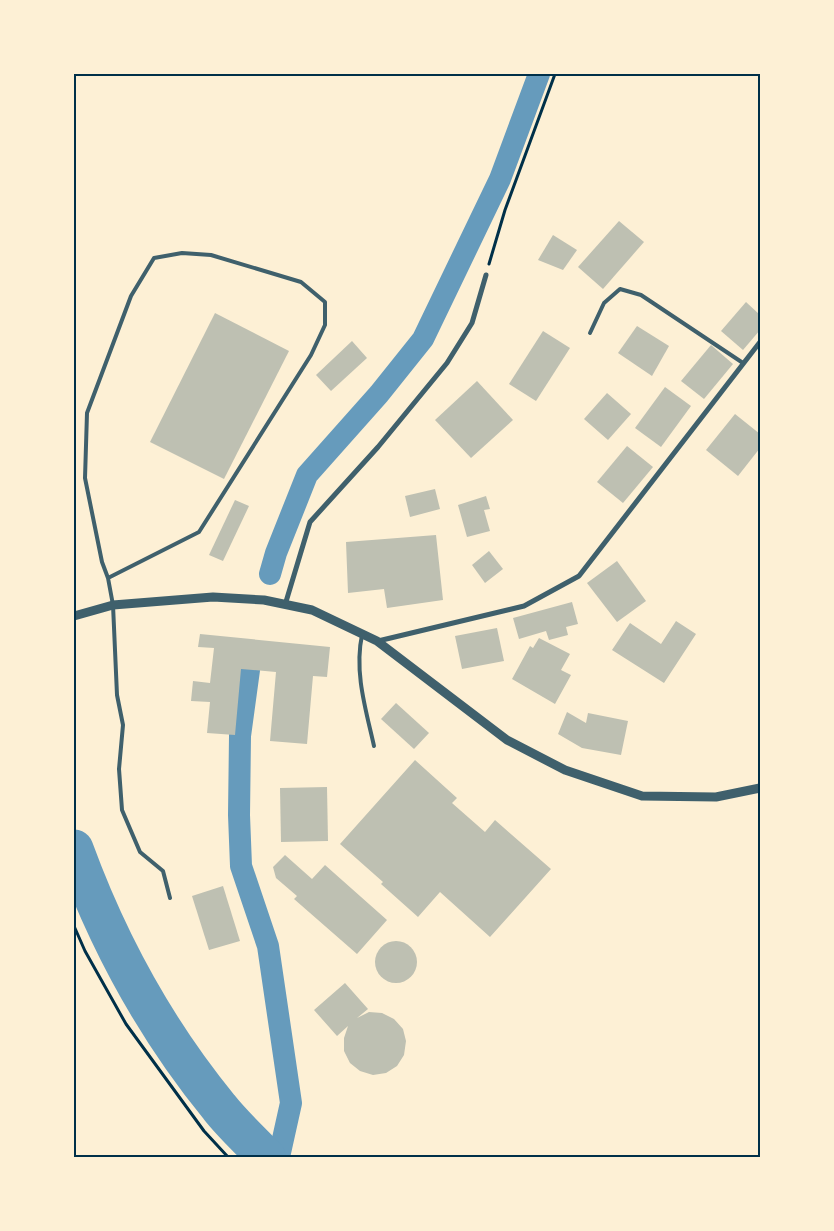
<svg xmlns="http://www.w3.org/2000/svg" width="834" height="1231" viewBox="0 0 834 1231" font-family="Figtree,sans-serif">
<rect width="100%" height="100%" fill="#fdf0d5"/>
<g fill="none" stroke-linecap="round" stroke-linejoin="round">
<!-- canal -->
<g stroke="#669bbc" stroke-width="22">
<path d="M 270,574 L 276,553 L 307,475 L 379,394 L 423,339 L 500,179 L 539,74"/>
<path d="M 249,670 L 240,736 L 239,815 L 241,866 L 268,946 L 291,1103 L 279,1157"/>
</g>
<!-- river -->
<path stroke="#669bbc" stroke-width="39" d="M 74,849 C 108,942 156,1030 219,1107 C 233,1125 251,1141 266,1157"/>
</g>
<!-- building -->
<g fill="#bec0b2">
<path d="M 619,221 L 644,242 L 603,289 L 578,267 Z"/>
<path d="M 553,235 L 577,250 L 563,270 L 538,260 Z"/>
<path d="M 746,302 L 760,315 L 760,330 L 743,350 L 721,331 Z"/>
<path d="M 215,313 L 289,351 L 224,479 L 150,442 Z"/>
<path d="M 637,326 L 669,346 L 652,376 L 618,353 Z"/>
<path d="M 543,331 L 570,348 L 536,401 L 509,384 Z"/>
<path d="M 352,341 L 367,358 L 331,391 L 316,375 Z"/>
<path d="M 711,345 L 733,364 L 704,399 L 681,381 Z"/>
<path d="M 477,381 L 513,420 L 471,458 L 435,420 Z"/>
<path d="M 665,387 L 691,406 L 661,447 L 635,428 Z"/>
<path d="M 607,393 L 631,414 L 608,440 L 584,419 Z"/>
<path d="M 735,414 L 760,434 L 760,448 L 738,476 L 706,450 Z"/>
<path d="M 627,446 L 653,467 L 623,503 L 597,482 Z"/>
<path d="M 435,489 L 440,509 L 410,517 L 405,496 Z"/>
<path d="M 486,496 L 490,509 L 484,510 L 490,531 L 467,537 L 458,505 Z"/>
<path d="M 235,500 L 249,506 L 223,561 L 209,555 Z"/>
<path d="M 436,535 L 443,600 L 387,608 L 384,589 L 348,593 L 346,542 Z"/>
<path d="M 489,551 L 503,569 L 485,583 L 472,565 Z"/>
<path d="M 617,561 L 646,601 L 617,622 L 587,583 Z"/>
<path d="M 572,602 L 578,624 L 566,627 L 568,635 L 549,640 L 546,631 L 519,639 L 513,618 Z"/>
<path d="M 676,621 L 696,634 L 664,683 L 612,650 L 630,623 L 661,644 Z"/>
<path d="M 497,628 L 504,661 L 462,669 L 455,636 Z"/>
<path d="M 200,634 L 330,647 L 327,677 L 313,676 L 307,744 L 270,741 L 276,672 L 241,669 L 235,735 L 207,733 L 210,702 L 191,701 L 193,681 L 210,683 L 214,648 L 198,647 Z"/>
<path d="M 539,638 L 570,654 L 561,670 L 571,675 L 555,704 L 512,679 L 530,646 L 533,648 Z"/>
<path d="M 396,703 L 429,733 L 414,749 L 381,719 Z"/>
<path d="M 567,712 L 586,723 L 588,713 L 628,721 L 621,755 L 582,748 L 558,734 Z"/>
<path d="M 415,760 L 457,798 L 452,803 L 485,832 L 495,820 L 551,869 L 490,937 L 440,892 L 418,917 L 381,884 L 383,882 L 340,844 Z"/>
<path d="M 327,787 L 328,841 L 281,842 L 280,788 Z"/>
<path d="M 285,855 L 312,879 L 325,865 L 387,920 L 357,954 L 294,899 L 297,896 L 276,878 L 273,867 Z"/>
<path d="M 223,886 L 240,941 L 209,950 L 192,896 Z"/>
<circle cx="396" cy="962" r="21"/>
<path d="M 345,983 L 368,1009 L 357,1018 L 369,1012 L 382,1013 L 394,1019 L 403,1029 L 406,1041 L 404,1055 L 397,1066 L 386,1073 L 373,1075 L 360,1071 L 350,1063 L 344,1051 L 344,1038 L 348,1026 L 337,1036 L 314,1010 Z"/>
</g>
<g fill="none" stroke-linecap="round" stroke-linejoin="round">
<!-- path -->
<g stroke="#003049" stroke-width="3">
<path d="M 489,264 L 505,210 L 555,74"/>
<path d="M 74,926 L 85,951 L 126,1024 L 204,1131 L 228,1157"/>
</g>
<!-- service -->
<g stroke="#3f606c" stroke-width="4">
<path d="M 590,333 L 604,303 L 620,289 L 641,295 L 743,363"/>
<path d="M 108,578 L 199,532 L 311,355 L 325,325 L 325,302 L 301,282 L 211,255 L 182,253 L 154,258 L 131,296 L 87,413 L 85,478 L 102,562 L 108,578 L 113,605 L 117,695 L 123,725 L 119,769 L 122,810 L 140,852 L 163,871 L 170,898"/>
<path d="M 362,635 C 354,672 366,710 374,746"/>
</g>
<!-- minor -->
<g stroke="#3f606c" stroke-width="5">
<path d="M 285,605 L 310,522 L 378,447 L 447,363 L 472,323 L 486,275"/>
<path d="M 378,641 L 524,606 L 579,576 L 760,342"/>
</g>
<!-- tertiary -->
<path stroke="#3f606c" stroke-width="9" d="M 74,616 L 113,605 L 213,597 L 264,600 L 312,610 L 377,641 L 507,740 L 565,770 L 642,796 L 716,797 L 760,788"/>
</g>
<!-- border -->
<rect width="834" height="1231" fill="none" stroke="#fdf0d5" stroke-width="150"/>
<rect x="75" y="75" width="684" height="1081" fill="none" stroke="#003049" stroke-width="2"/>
</svg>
